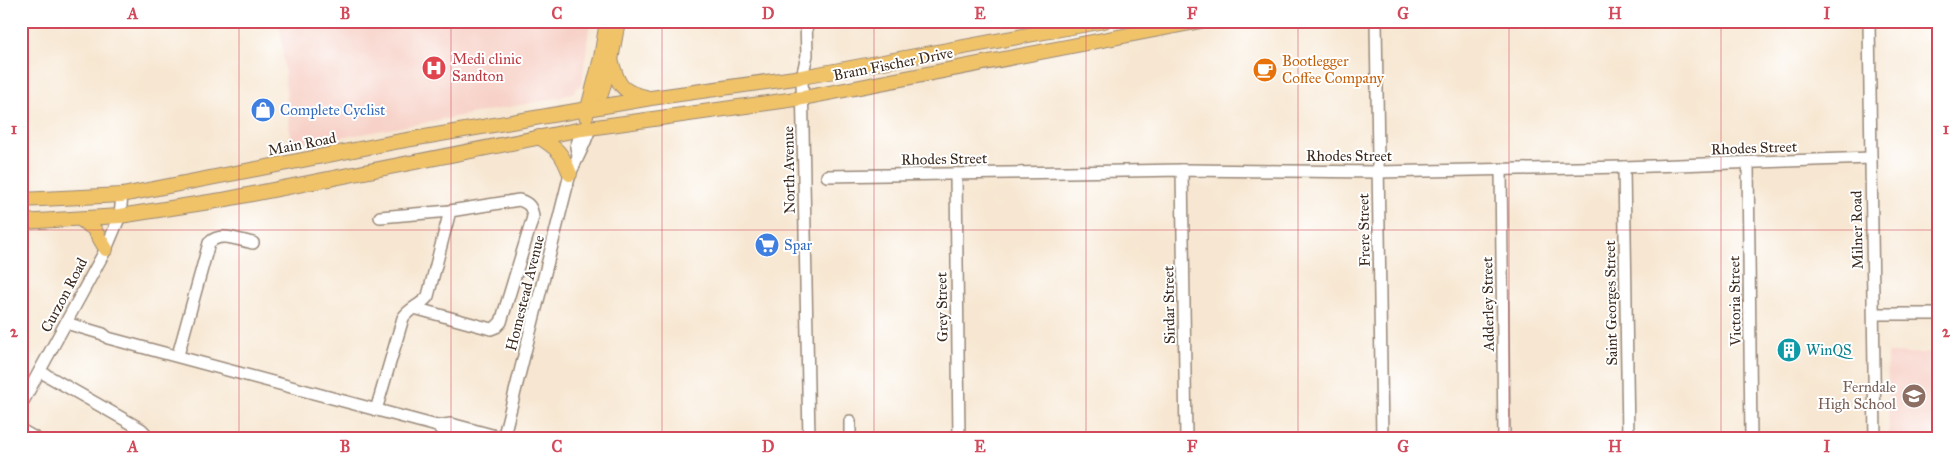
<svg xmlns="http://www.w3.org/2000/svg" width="1960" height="460" viewBox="0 0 1960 460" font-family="'IM FELL Great Primer',serif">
<rect width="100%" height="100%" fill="#fff"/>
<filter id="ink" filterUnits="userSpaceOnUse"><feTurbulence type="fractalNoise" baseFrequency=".02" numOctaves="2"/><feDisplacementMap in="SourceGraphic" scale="10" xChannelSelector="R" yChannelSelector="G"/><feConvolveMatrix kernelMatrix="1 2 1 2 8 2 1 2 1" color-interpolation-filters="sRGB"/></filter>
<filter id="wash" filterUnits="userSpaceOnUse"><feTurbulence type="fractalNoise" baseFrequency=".0096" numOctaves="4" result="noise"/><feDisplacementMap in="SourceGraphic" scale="20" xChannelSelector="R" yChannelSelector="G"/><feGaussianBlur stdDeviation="1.12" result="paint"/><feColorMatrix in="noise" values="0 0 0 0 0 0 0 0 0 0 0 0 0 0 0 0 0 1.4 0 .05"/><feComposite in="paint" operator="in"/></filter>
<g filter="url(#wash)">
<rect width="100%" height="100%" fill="#f7e7d2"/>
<!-- built -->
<g fill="#f7d1c7">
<path d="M 280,21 L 590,21 L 582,84 L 574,92 L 558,98 L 362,134 L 291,144 Z"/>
<path d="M 1887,353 L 1939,353 L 1939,439 L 1889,439 Z"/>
</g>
</g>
<g filter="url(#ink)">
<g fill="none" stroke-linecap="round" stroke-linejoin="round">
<defs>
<g id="minor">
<path d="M 806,21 L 807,55 L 802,77 L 809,439"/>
<path d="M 1376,21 L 1382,439"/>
<path d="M 1869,21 L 1875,439"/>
<path d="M 578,155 L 576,147 L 582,129"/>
<path d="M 1748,163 L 1751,439"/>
<path d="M 1624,167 L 1628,439"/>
<path d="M 1501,169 L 1504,439"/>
<path d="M 1182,170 L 1186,439"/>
<path d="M 956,174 L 959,439"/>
<path d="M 827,176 L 1182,170 L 1378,172 L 1624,167 L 1871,158"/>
<path d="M 380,217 L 450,211"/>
<path d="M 1874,314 L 1939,314"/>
<path d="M 66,323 L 103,334 L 108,338 L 437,426 L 443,431 L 468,439"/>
<path d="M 178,355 L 209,243 C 220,231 238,240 253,243"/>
<path d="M 41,372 L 141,429 L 145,433 L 146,439"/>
<path d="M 21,405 L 106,249 L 120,216 L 122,195"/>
<path d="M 376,410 L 403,318 C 409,308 422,305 428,296 L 450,211 L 519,200 C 529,203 532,207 533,217 L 501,322 L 496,327 L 491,329 L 414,308"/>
<path d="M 850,421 L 850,439"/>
<path d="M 437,426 L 451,424 L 503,438"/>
<path d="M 21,430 L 37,439"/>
<path d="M 503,439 L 570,174 C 577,158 585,145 590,128"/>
</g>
<g id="major">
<path d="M 611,60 C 618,84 620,92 646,97"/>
<path d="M 601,94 L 611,60 L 618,21"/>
<path d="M 586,116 L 601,58 L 607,21"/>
<path d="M 539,137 C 558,149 562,153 570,174"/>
<path d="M 21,200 L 122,195 L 395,142 L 651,98 L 802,77 L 1104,21"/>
<path d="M 80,219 L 94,229 L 106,249"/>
<path d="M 21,222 L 120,216 L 222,200 L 582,129 L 803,98 L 1201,21"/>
</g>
</defs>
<!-- minor casing -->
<use href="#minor" stroke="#998878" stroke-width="14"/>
<!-- major casing -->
<use href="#major" stroke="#998878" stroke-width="16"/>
<!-- minor -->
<use href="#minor" stroke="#fff" stroke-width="11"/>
<!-- major -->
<use href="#major" stroke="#f0c369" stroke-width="14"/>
</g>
</g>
<!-- grid -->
<path fill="none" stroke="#d1495b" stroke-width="1" stroke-opacity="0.55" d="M 239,21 L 239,439M 451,21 L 451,439M 662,21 L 662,439M 874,21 L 874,439M 1086,21 L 1086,439M 1298,21 L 1298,439M 1509,21 L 1509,439M 1721,21 L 1721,439M 21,230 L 1939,230"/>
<!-- icons -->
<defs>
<symbol id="hospital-disc" viewBox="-11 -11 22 22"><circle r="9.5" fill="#e0444e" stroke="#fff"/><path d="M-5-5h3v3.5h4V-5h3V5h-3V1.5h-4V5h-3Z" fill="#fff"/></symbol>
<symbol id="cafe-disc" viewBox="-11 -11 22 22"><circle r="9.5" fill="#e8710a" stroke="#fff"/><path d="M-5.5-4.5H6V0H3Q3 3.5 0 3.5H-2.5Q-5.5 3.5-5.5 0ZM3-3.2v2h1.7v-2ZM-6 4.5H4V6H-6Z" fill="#fff"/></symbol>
<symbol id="shop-disc" viewBox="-11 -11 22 22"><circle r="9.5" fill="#3f7fe0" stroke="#fff"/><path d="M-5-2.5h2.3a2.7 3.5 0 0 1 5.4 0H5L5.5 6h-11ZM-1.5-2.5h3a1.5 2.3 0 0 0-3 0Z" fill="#fff"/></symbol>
<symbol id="supermarket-disc" viewBox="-11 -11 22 22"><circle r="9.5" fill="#3f7fe0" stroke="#fff"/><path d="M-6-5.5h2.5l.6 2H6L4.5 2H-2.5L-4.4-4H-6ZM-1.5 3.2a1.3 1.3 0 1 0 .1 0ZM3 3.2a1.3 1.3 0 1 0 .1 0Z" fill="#fff"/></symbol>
<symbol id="building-disc" viewBox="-11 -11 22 22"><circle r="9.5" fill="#0f9aa8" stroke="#fff"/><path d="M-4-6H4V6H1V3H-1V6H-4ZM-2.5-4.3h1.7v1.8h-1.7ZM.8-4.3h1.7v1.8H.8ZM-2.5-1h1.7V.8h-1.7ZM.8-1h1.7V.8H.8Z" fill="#fff"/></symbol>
<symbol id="school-disc" viewBox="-11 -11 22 22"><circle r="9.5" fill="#8d6e63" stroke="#fff"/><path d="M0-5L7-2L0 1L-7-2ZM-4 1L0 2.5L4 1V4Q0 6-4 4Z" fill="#fff"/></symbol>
</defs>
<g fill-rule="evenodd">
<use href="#hospital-disc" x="420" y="54" width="28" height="28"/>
<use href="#cafe-disc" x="1251" y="56" width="28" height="28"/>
<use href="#shop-disc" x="249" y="96" width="28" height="28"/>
<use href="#supermarket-disc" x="753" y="231" width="28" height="28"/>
<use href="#building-disc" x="1775" y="336" width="28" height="28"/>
<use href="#school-disc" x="1900" y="382" width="28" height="28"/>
</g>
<g text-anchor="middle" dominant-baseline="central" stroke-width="4" stroke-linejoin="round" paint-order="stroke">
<!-- health labels -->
<g font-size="15" fill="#be3a42" stroke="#fff" text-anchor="start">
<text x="452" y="59">Medi clinic<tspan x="452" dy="17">Sandton</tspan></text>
</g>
<!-- food labels -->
<g font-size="15" fill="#c56008" stroke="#fff" text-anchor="start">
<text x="1282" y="61">Bootlegger<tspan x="1282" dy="17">Coffee Company</tspan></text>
</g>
<!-- street labels -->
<g font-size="15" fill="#3b2a1e" stroke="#fff">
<text transform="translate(893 64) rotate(-11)">Bram Fischer Drive</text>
<text transform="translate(302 144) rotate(-11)">Main Road</text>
<text transform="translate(1754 148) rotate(-2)">Rhodes Street</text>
<text x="1349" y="156">Rhodes Street</text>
<text transform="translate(944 159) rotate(-1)">Rhodes Street</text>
<text transform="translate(789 170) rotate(-91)">North Avenue</text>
<text transform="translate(1364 230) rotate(-91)">Frere Street</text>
<text transform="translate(1857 230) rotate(-91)">Milner Road</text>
<text transform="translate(525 293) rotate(-76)">Homestead Avenue</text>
<text transform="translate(64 295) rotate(-62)">Curzon Road</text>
<text transform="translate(1735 301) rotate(-91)">Victoria Street</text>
<text transform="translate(1611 303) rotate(-91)">Saint Georges Street</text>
<text transform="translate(1488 304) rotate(-91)">Adderley Street</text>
<text transform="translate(1169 305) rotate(-91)">Sirdar Street</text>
<text transform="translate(942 307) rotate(-91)">Grey Street</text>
</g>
<!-- shop labels -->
<g font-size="15" fill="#366cbe" stroke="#fff" text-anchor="start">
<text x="280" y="110">Complete Cyclist</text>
<text x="784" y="245">Spar</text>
</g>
<!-- culture labels -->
<g font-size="15" fill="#0d838f" stroke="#fff" text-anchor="start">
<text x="1806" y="350">WinQS</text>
</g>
<!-- education labels -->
<g font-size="15" fill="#785e54" stroke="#fff" text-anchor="end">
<text x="1896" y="387">Ferndale<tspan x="1896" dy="17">High School</tspan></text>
</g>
</g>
<!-- margin -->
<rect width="1960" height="460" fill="none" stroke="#fff" stroke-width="55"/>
<rect x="28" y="28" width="1904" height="404" fill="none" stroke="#d1495b" stroke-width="2"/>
<g font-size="16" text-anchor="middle" font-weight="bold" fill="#d1495b">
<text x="133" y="19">A</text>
<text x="345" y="19">B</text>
<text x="557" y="19">C</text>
<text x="768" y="19">D</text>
<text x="980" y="19">E</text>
<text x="1192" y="19">F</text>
<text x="1403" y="19">G</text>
<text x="1615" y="19">H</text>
<text x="1827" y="19">I</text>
<text x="14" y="134">1</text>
<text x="1946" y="134">1</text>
<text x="14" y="337">2</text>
<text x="1946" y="337">2</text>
<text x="133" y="452">A</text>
<text x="345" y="452">B</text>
<text x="557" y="452">C</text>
<text x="768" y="452">D</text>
<text x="980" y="452">E</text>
<text x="1192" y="452">F</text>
<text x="1403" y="452">G</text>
<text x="1615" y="452">H</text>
<text x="1827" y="452">I</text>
</g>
</svg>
